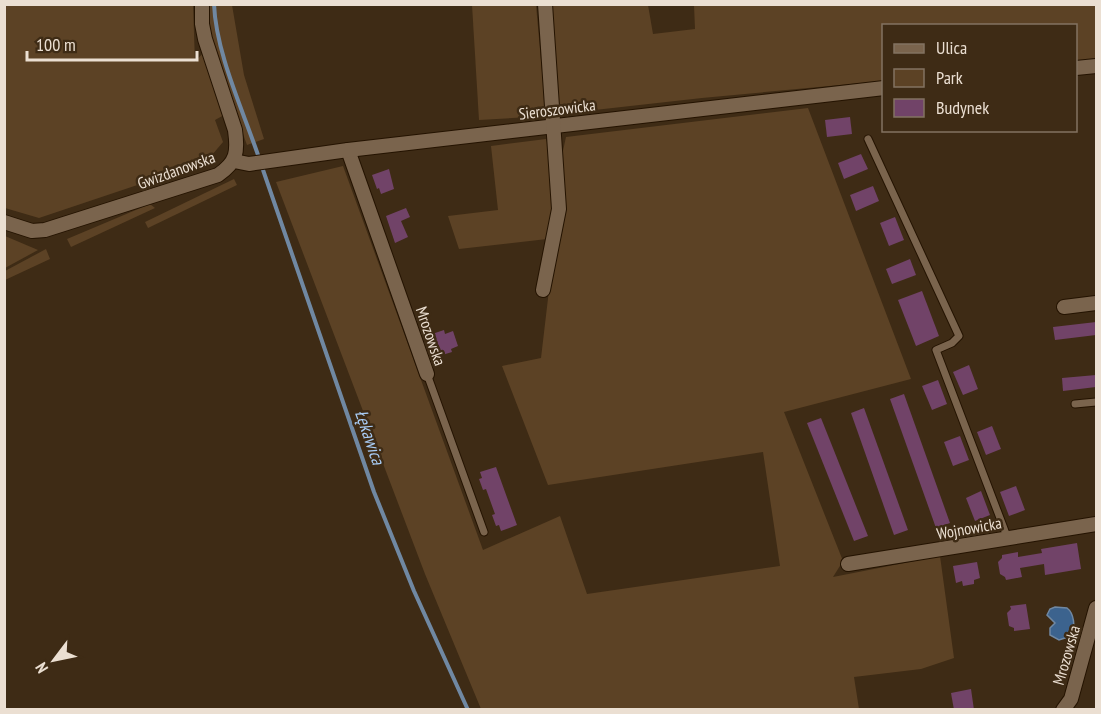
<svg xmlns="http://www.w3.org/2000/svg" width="1101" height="714" viewBox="0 0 1101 714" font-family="'PT Sans Narrow',sans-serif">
<rect width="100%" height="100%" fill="#3e2b15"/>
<!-- green -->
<g fill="#5c4225">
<path d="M 4,5 L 193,5 L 195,62 L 203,53 L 224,115 L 215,120 L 223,142 L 206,162 L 39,218 L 5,208 Z"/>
<path d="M 208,5 L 232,5 L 244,75 L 264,139 L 247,145 C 237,114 203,33 208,5 Z"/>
<path d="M 472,5 L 536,5 L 546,116 L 479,120 Z"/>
<path d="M 551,5 L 648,5 L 653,34 L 695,29 L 694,5 L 1096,5 L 1096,60 L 1076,62 L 1076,26 L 884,26 L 883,81 L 702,98 L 559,114 Z"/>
<path d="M 808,108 L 911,379 L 784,412 L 843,561 L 833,577 L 940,556 L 954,658 L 921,669 L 854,677 L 859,709 L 481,709 L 425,574 L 276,182 L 343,166 L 483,550 L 560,516 L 587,594 L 780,566 L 763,452 L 548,485 L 502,366 L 541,358 L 549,290 L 563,228 L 566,197 L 561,160 L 566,137 Z"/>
<path d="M 546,139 L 550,152 L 554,206 L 547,239 L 459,249 L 448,216 L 498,210 L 491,146 Z"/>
<path d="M 234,179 L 237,185 L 148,228 L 145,222 Z"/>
<path d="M 150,204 L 155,208 L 71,247 L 67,239 Z"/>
<path d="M 5,236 L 38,250 L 5,268 Z"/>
<path d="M 46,249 L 50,259 L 5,280 L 5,271 Z"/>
</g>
<!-- water -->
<path fill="#3c638e" stroke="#7088a2" stroke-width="1.5" d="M 1055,607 L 1067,608 C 1074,613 1076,628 1071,636 L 1059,640 L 1050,635 L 1050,628 L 1055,623 L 1047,615 L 1050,609 Z"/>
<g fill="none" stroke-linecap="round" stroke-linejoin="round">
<!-- stream -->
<g stroke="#7088a2" stroke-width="4">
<path d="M 214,4 C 216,53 242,108 258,155"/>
<path d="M 262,167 L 374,492 L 414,591 L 468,710"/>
</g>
</g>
<!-- building -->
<g fill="#714368">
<path d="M 850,117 L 852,134 L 827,137 L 825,120 Z"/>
<path d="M 861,154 L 868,169 L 844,179 L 838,163 Z"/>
<path d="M 389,169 L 394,189 L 381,194 L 379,188 L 377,189 L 372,175 Z"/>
<path d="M 873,186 L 879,201 L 856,211 L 850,195 Z"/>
<path d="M 406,208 L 410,217 L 401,221 L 408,237 L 395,243 L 386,216 Z"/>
<path d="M 895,217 L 904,240 L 889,246 L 880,223 Z"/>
<path d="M 910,259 L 916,275 L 892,284 L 886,269 Z"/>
<path d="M 922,291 L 939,336 L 916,346 L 898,300 Z"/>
<path d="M 1096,322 L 1096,335 L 1055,340 L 1053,327 Z"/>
<path d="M 444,330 L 445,334 L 453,331 L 458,346 L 451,349 L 452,352 L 439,356 L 429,335 Z"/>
<path d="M 969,365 L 978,389 L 963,395 L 953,372 Z"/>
<path d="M 1096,375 L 1096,387 L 1063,391 L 1062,378 Z"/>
<path d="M 938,380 L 947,404 L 932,410 L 922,386 Z"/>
<path d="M 904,394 L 950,523 L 936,528 L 890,399 Z"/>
<path d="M 864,408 L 908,530 L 894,535 L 851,413 Z"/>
<path d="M 821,418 L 868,536 L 854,541 L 807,423 Z"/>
<path d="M 992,426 L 1001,449 L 986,455 L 977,432 Z"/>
<path d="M 960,436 L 969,460 L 953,466 L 944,442 Z"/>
<path d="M 496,467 L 517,525 L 501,531 L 499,525 L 496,526 L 492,515 L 495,514 L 486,489 L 483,490 L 479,479 L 482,478 L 480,472 Z"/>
<path d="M 1016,486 L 1025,510 L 1009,516 L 1000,492 Z"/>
<path d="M 981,491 L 990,515 L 975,521 L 966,498 Z"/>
<path d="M 1077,543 L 1081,569 L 1045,575 L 1044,564 L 1020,568 L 1022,577 L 1006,580 L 1005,577 L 1000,574 L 998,562 L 1002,558 L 1002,555 L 1018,552 L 1018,557 L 1042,553 L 1041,549 Z"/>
<path d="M 977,562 L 980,578 L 974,580 L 974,584 L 963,586 L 962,581 L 956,583 L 953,566 Z"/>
<path d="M 1026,604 L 1030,629 L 1014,631 L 1014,628 L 1009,626 L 1007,613 L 1011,609 L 1010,606 Z"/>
<path d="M 971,689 L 974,710 L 954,710 L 951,693 Z"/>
</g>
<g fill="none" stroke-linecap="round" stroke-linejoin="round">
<defs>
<g id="service">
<path d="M 868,139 L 959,336 L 952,343 L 936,350 L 1008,539"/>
<path d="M 427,374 L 484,532"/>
<path d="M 1075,404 L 1096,402"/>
</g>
<g id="minor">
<path d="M 1076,68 L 1096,66"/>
<path d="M 348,150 L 427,374"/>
<path d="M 234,161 L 249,164 L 348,150 L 884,88"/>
<path d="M 4,222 L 32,231 L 45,230 L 218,175 C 237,162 238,152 235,130 L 205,39 L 202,24 L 202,4"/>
<path d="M 543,290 L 559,209 L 545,4"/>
<path d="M 1064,307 L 1096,303"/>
<path d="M 848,564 L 1096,524"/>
<path d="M 1063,710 L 1071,699 L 1096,608"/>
</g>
</defs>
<!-- service casing -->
<use href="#service" stroke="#241301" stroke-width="9"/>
<!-- minor casing -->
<use href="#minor" stroke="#241301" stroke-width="16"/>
<!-- service -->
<use href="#service" stroke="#7a644d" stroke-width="7"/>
<!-- minor -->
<use href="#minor" stroke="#7a644d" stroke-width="14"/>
</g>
<g text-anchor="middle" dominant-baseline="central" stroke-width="5" stroke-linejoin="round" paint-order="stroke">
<!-- street labels -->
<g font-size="16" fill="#ebdfd2" stroke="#3e2b15">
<text transform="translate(557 109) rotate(-7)">Sieroszowicka</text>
<text transform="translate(176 170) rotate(-20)">Gwizdanowska</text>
<text transform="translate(431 336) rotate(71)">Mrozowska</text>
<text transform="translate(969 528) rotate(-10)">Wojnowicka</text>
<text transform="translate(1066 655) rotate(-74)">Mrozowska</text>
</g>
<!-- water labels -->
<g font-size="18" font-style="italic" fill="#a8cbf3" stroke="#3e2b15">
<text transform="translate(370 437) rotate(71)">Łękawica</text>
</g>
</g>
<!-- border -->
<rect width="1101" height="714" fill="none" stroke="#ebdfd2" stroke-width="12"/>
<!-- legend -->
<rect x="882" y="24" width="195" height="108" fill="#3e2b15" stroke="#837361" stroke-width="1.5"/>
<rect x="894" y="44" width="30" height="9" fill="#7a644d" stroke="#837361" stroke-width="1.5"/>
<text x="936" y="54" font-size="18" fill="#ebdfd2">Ulica</text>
<rect x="894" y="69" width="30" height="18" fill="#5c4225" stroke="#837361" stroke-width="1.5"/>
<text x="936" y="84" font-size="18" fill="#ebdfd2">Park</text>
<rect x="894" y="99" width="30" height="18" fill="#714368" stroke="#837361" stroke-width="1.5"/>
<text x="936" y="114" font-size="18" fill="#ebdfd2">Budynek</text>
<!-- north arrow -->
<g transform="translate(54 660) rotate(238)" stroke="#3e2b15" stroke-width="4.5" paint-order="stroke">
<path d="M0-4.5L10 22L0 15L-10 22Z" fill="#ebdfd2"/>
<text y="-9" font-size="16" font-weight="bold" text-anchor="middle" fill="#ebdfd2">N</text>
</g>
<!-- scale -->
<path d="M27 51v9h170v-9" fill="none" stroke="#ebdfd2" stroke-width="3"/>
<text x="36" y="51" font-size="18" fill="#ebdfd2" stroke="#3e2b15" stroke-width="4.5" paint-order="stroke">100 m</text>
</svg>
